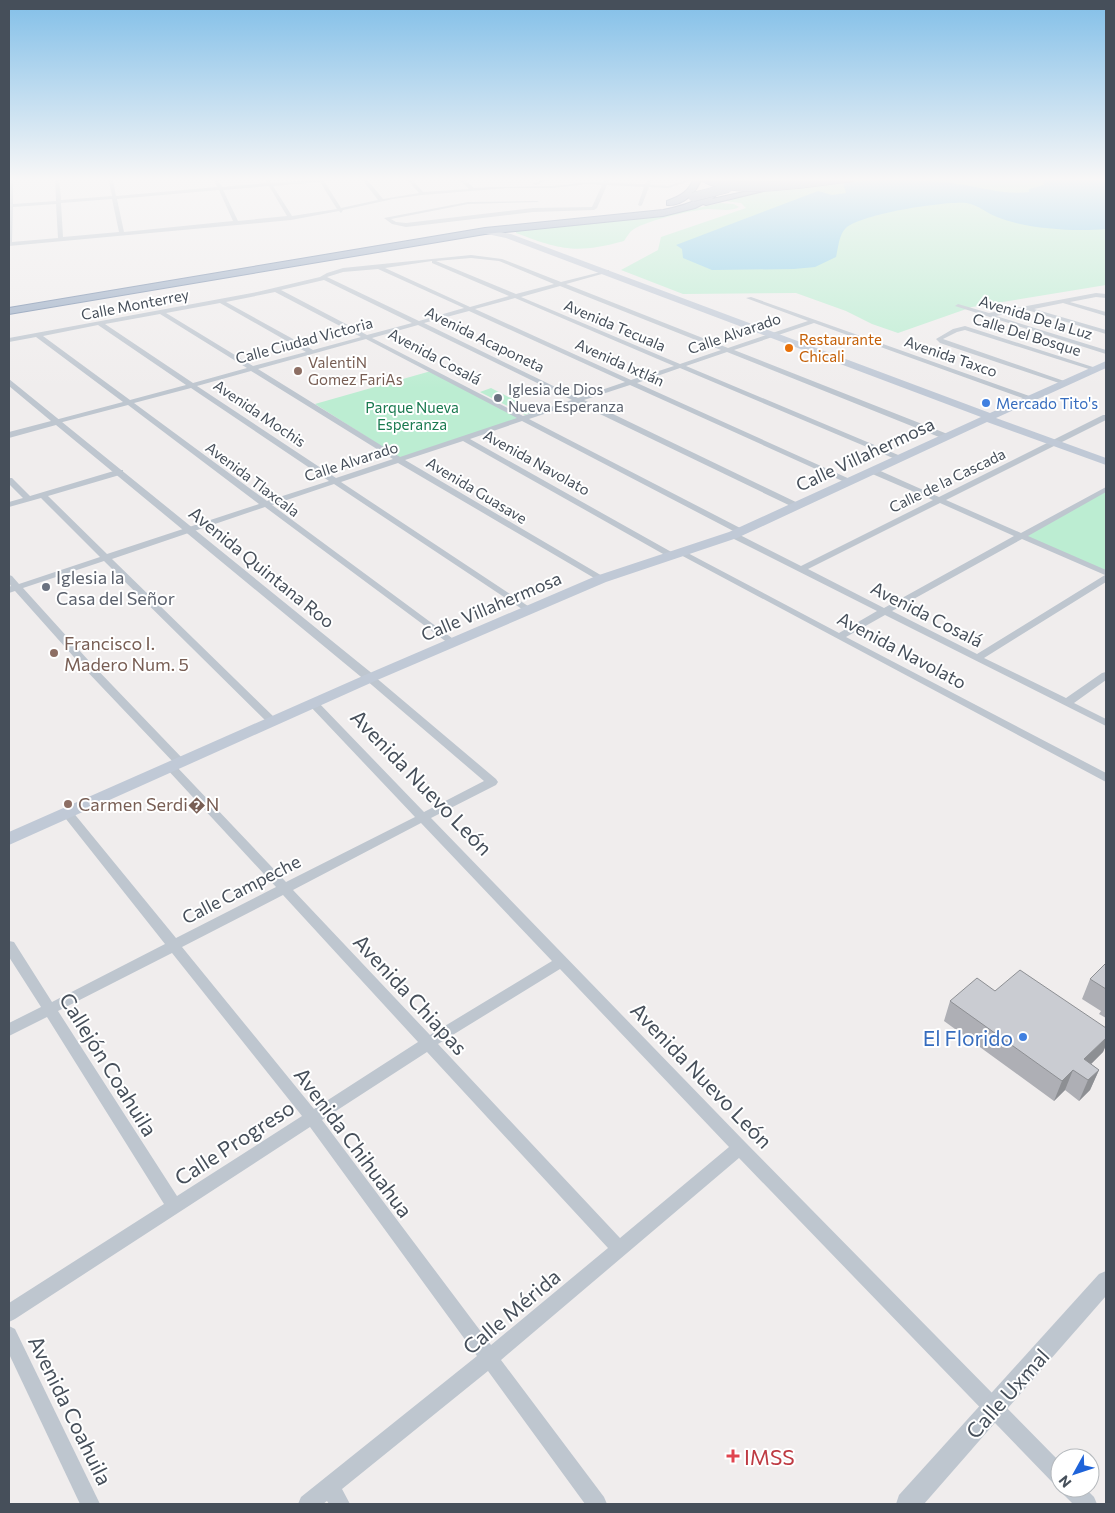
<svg xmlns="http://www.w3.org/2000/svg" width="1115" height="1513" viewBox="0 0 1115 1513" font-family="Commissioner,sans-serif">
<rect width="100%" height="100%" fill="#f0eded"/>
<!-- green -->
<g fill="#bcedd2">
<path d="M 876,177 L 1106,177 L 1106,285 L 972,307 L 898,333 L 872,324 L 846,311 L 796,293 L 683,294 L 621,270 L 658,250 L 661,237 L 746,208 L 741,203 L 724,201 L 789,185 L 834,179 Z"/>
<path d="M 720,203 L 734,204 L 739,207 C 731,212 718,209 709,209 C 691,210 649,220 634,229 C 629,232 627,237 624,241 C 576,254 561,250 516,233 L 516,230 L 521,228 C 588,223 654,219 720,203 Z"/>
<path d="M 431,371 L 525,418 L 403,460 L 315,404 Z"/>
<path d="M 491,388 L 536,411 L 525,415 L 480,392 Z"/>
<path d="M 1106,489 L 1106,572 L 1023,536 Z"/>
</g>
<!-- water -->
<path fill="#8acfe9" d="M 1070,177 L 1106,179 L 1106,229 C 1075,232 1026,229 997,217 C 986,213 979,205 966,203 C 945,201 859,214 845,229 C 839,235 838,249 836,257 L 815,267 L 794,269 L 712,270 L 683,258 L 682,249 L 676,245 L 818,191 L 832,195 L 846,193 L 843,183 C 883,178 924,179 965,185 C 987,189 1007,195 1029,192 L 1029,189 L 1044,185 L 1042,180 Z"/>
<g fill="none" stroke-linecap="round" stroke-linejoin="round">
<defs>
<g id="trunk">
<path d="M 694,177 L 702,177 C 697,192 684,206 667,205 L 667,201 C 681,196 690,191 694,177 Z"/>
<path d="M 716,177 C 728,177 740,181 751,180 C 776,180 801,177 826,177 L 822,179 L 749,185 L 724,180 L 724,188 L 712,199 L 784,183 L 788,185 L 706,205 L 703,204 L 695,208 L 663,216 L 485,234 L 9,314 L 9,308 L 485,228 L 663,210 C 683,206 700,201 716,187 Z"/>
</g>
</defs>
<!-- trunk casing -->
<use href="#trunk" stroke="#7187a7" stroke-width="2"/>
<!-- minor -->
<g fill="#bec6cf" fill-rule="evenodd">
<path d="M 9,177 L 13,177 L 13,204 L 56,201 L 55,177 L 59,177 L 61,200 L 112,196 L 108,177 L 112,177 L 116,196 L 217,187 L 213,177 L 217,177 L 222,187 L 267,183 L 265,179 L 267,178 L 272,183 L 318,179 L 317,177 L 322,179 L 365,177 L 383,199 L 419,193 L 405,177 L 410,177 L 423,192 L 469,189 L 456,177 L 461,177 L 474,188 C 500,186 526,187 552,186 C 570,185 586,181 603,182 L 606,177 L 610,177 L 608,183 L 645,184 L 648,177 L 652,177 L 650,185 L 668,186 L 696,177 L 700,178 L 668,188 L 649,187 L 642,205 L 640,206 L 638,205 L 644,187 L 607,185 L 597,208 L 594,210 L 533,212 L 406,227 L 392,224 L 384,218 L 468,202 L 537,201 L 539,202 L 468,204 L 391,219 L 396,222 L 406,223 L 533,208 L 592,207 L 602,185 L 588,184 L 553,188 L 508,188 L 422,195 L 393,199 L 343,210 L 341,213 L 339,211 L 291,220 L 9,246 ZM 361,178 L 378,200 L 341,208 L 324,181 ZM 320,182 L 337,209 L 292,216 L 273,186 ZM 269,186 L 287,216 L 238,221 L 223,190 ZM 219,190 L 233,221 L 124,232 L 117,199 ZM 112,199 L 119,232 L 63,237 L 61,203 ZM 56,204 L 58,238 L 12,242 L 13,207 Z"/>
<path d="M 549,177 L 555,177 L 536,185 L 532,184 Z"/>
<path d="M 471,255 L 502,259 L 561,282 L 609,270 L 609,272 L 566,284 L 728,348 L 808,321 L 746,298 L 751,297 L 1035,398 L 1028,400 L 814,323 L 734,350 L 950,435 L 950,439 L 944,439 L 727,352 L 686,366 L 903,457 L 903,461 L 900,461 L 680,368 L 637,383 L 852,480 L 852,484 L 849,484 L 630,385 L 584,400 L 800,504 L 801,506 L 797,509 L 577,403 L 529,419 L 744,530 L 745,532 L 741,535 L 522,421 L 470,439 L 675,554 L 675,558 L 672,559 L 463,441 L 405,460 L 604,577 L 606,579 L 601,582 L 398,463 L 341,482 L 531,608 L 531,612 L 528,613 L 334,484 L 272,505 L 456,641 L 457,643 L 452,646 L 265,507 L 112,559 L 277,720 L 278,722 L 273,725 L 269,724 L 104,561 L 23,588 L 89,661 L 184,760 L 186,763 L 184,766 L 176,766 L 286,882 L 415,817 L 309,705 L 308,703 L 309,701 L 317,701 L 424,812 L 484,781 L 366,680 L 365,678 L 366,676 L 374,676 L 496,779 L 498,782 L 496,785 L 431,818 L 746,1143 L 1060,1462 L 1060,1486 L 1053,1483 L 739,1158 L 501,1360 L 604,1497 L 607,1504 L 585,1504 L 488,1371 L 342,1489 L 350,1504 L 329,1504 L 327,1501 L 323,1504 L 298,1504 L 301,1497 L 477,1356 L 310,1127 L 15,1319 L 9,1322 L 9,1303 L 164,1204 L 47,1017 L 9,1036 L 9,1023 L 41,1007 L 9,957 L 9,941 L 14,942 L 52,1002 L 165,944 L 62,814 L 64,811 L 72,811 L 176,938 L 276,887 L 165,767 L 167,764 L 175,764 L 81,665 L 15,591 L 9,593 L 9,587 L 11,586 L 9,583 L 9,575 L 12,576 L 19,584 L 100,557 L 41,498 L 9,507 L 9,502 L 23,498 L 9,484 L 9,478 L 12,478 L 30,496 L 117,470 L 123,470 L 123,474 L 48,496 L 107,554 L 259,504 L 128,405 L 55,424 L 55,420 L 123,402 L 36,337 L 9,342 L 9,338 L 257,292 L 320,277 L 327,273 L 343,268 ZM 471,258 L 499,261 L 554,284 L 516,294 L 436,261 ZM 432,261 L 432,263 L 509,296 L 470,307 L 385,268 ZM 378,269 L 464,308 L 419,321 L 327,277 L 343,272 ZM 324,280 L 412,323 L 367,335 L 281,290 ZM 560,286 L 721,350 L 680,364 L 521,297 ZM 275,292 L 361,337 L 313,350 L 226,302 ZM 515,298 L 674,366 L 631,380 L 475,309 ZM 220,303 L 306,352 L 253,366 L 166,313 ZM 469,311 L 625,382 L 578,398 L 424,323 ZM 160,314 L 247,368 L 193,383 L 105,324 ZM 98,325 L 186,385 L 130,400 L 43,336 ZM 418,325 L 572,400 L 523,416 L 372,338 ZM 366,339 L 517,418 L 400,457 L 258,369 ZM 251,371 L 393,459 L 336,478 L 197,386 ZM 191,388 L 329,481 L 267,501 L 134,403 ZM 421,823 L 552,961 L 430,1035 L 293,890 ZM 283,895 L 418,1042 L 314,1109 L 182,947 ZM 172,953 L 302,1116 L 177,1196 L 58,1011 ZM 560,969 L 729,1147 L 620,1238 L 438,1044 ZM 427,1052 L 608,1248 L 491,1345 L 322,1120 Z"/>
<path d="M 1096,293 L 1106,294 L 1106,298 L 1096,297 L 1070,302 L 1106,312 L 1106,316 L 1063,303 L 1034,309 L 1106,330 L 1106,334 L 1027,310 L 996,316 L 1106,350 L 1106,354 L 955,306 L 958,304 L 989,313 Z"/>
<path d="M 965,326 L 1096,368 L 1097,369 L 1092,370 L 965,330 L 957,332 L 943,339 L 1067,382 L 1068,383 L 1065,385 L 940,343 L 936,339 L 953,329 Z"/>
<path d="M 1103,415 L 1106,415 L 1106,420 L 946,500 L 1021,533 L 1106,487 L 1106,492 L 1028,536 L 1106,570 L 1106,582 L 984,658 L 1066,698 L 1102,673 L 1106,672 L 1106,680 L 1074,703 L 1106,719 L 1106,726 L 885,615 L 846,637 L 1106,773 L 1106,782 L 677,553 L 678,551 L 684,551 L 839,633 L 877,611 L 730,537 L 730,533 L 736,533 L 801,566 L 933,500 L 870,473 L 870,469 L 876,469 L 939,497 ZM 940,503 L 1014,536 L 884,608 L 808,569 ZM 1022,539 L 1105,575 L 977,654 L 892,611 Z"/>
<path d="M 9,1326 L 15,1329 L 100,1504 L 80,1504 L 9,1354 Z"/>
<path d="M 1061,1488 L 1085,1488 L 1094,1497 L 1097,1504 L 1073,1504 L 1064,1495 Z"/>
</g>
<!-- tertiary -->
<g fill="#bec6cf" fill-rule="evenodd">
<path d="M 9,379 L 374,675 L 376,678 L 374,681 L 366,681 L 56,425 L 9,438 L 9,432 L 51,421 L 9,386 Z"/>
<path d="M 1106,1271 L 1106,1296 L 924,1504 L 896,1504 L 899,1495 L 1099,1274 Z"/>
</g>
<!-- secondary -->
<path fill="#c0c9d6" fill-rule="evenodd" d="M 482,229 L 511,234 L 990,413 L 1106,361 L 1106,368 L 996,418 L 1106,458 L 1106,465 L 987,422 L 737,538 L 606,582 L 375,681 L 9,845 L 9,832 L 365,675 L 596,576 L 729,532 L 981,417 L 506,238 L 482,233 Z"/>
<!-- trunk -->
<use href="#trunk" fill="#9aacc4" fill-rule="evenodd"/>
<defs>
<g id="trunk-bridge">
<path d="M 704,177 C 735,197 816,181 853,177"/>
<path d="M 693,197 L 728,188"/>
</g>
</defs>
<!-- trunk-bridge casing -->
<use href="#trunk-bridge" stroke="#7187a7" stroke-width="10" stroke-linecap="butt"/>
<!-- trunk-bridge -->
<use href="#trunk-bridge" stroke="#9aacc4" stroke-width="9"/>
</g>
<!-- wall -->
<g fill="#aeafb5">
<path d="M 1106,963 L 1106,1018 L 1099,1014 L 1101,1011 L 1082,999 L 1090,979 Z"/>
<path d="M 995,991 L 1106,1028 L 1106,1045 L 1103,1052 L 1091,1064 L 1099,1070 L 1090,1090 L 1079,1101 L 1065,1090 L 1054,1101 L 944,1021 L 950,1001 Z"/>
</g>
<!-- shaded-wall -->
<g fill="#8d8f93">
<path d="M 1106,1038 L 1106,1045 L 1103,1052 L 1080,1075 L 1084,1059 Z"/>
<path d="M 1073,1070 L 1065,1090 L 1054,1101 L 1062,1081 Z"/>
<path d="M 1099,1070 L 1090,1090 L 1079,1101 L 1088,1080 Z"/>
</g>
<!-- building -->
<g fill="#caccd2" stroke="#8d8f93">
<path d="M 1106,963 L 1106,989 L 1090,979 Z"/>
<path d="M 1020,970 L 1106,1028 L 1106,1038 L 1084,1059 L 1099,1070 L 1088,1080 L 1073,1070 L 1062,1081 L 950,1001 L 977,978 L 995,991 Z"/>
</g>
<!-- sky -->
<linearGradient id="sky" x2="0" y2="1"><stop stop-color="#82bfe8"/><stop offset="0.46" stop-color="#f8f7f7"/><stop offset="1" stop-color="#f8f7f7" stop-opacity="0"/></linearGradient>
<rect width="1115" height="389" fill="url(#sky)"/>
<!-- markers -->
<circle fill="#e8710a" stroke="#fff" stroke-width="2" cx="789" cy="348" r="5"/>
<g fill="#8d6e63" stroke="#fff" stroke-width="2">
<circle cx="298" cy="371" r="5"/>
<circle cx="54" cy="653" r="5"/>
<circle cx="68" cy="804" r="5"/>
</g>
<g fill="#6b7280" stroke="#fff" stroke-width="2">
<circle cx="498" cy="398" r="5"/>
<circle cx="46" cy="587" r="5"/>
</g>
<g fill="#3f7fe0" stroke="#fff" stroke-width="2">
<circle cx="986" cy="403" r="5"/>
<circle cx="1023" cy="1037" r="5"/>
</g>
<path fill="#e0444e" stroke="#fff" stroke-width="2" d="M730.5 1448.5h5v5h5v5h-5v5h-5v-5h-5v-5h5z"/>
<g text-anchor="middle" dominant-baseline="central" stroke-width="4" stroke-linejoin="round" paint-order="stroke">
<!-- far-street labels -->
<g font-size="15" fill="#464f5a" stroke="#fff">
<text transform="translate(135 304) rotate(-11)">Calle Monterrey</text>
<text transform="translate(1036 317) rotate(17)">Avenida De la Luz</text>
<text transform="translate(615 325) rotate(23)">Avenida Tecuala</text>
<text transform="translate(734 333) rotate(-19)">Calle Alvarado</text>
<text transform="translate(1027 334) rotate(17)">Calle Del Bosque</text>
<text transform="translate(485 339) rotate(26)">Avenida Acaponeta</text>
<text transform="translate(304 340) rotate(-15)">Calle Ciudad Victoria</text>
<text transform="translate(435 356) rotate(28)">Avenida Cosalá</text>
<text transform="translate(951 356) rotate(19)">Avenida Taxco</text>
<text transform="translate(620 362) rotate(24)">Avenida Ixtlán</text>
<text transform="translate(260 413) rotate(34)">Avenida Mochis</text>
<text transform="translate(351 461) rotate(-18)">Calle Alvarado</text>
<text transform="translate(537 462) rotate(29)">Avenida Navolato</text>
<text transform="translate(253 479) rotate(37)">Avenida Tlaxcala</text>
<text transform="translate(947 480) rotate(-26)">Calle de la Cascada</text>
<text transform="translate(477 490) rotate(31)">Avenida Guasave</text>
</g>
<!-- far-food labels -->
<g font-size="15" fill="#c56008" stroke="#fff" text-anchor="start">
<text x="799" y="339">Restaurante<tspan x="799" dy="17">Chicali</tspan></text>
</g>
<!-- far-education labels -->
<g font-size="15" fill="#785e54" stroke="#fff" text-anchor="start">
<text x="308" y="362">ValentiN<tspan x="308" dy="17">Gomez FariAs</tspan></text>
</g>
<!-- far-worship labels -->
<g font-size="15" fill="#5b616d" stroke="#fff" text-anchor="start">
<text x="508" y="389">Iglesia de Dios<tspan x="508" dy="17">Nueva Esperanza</tspan></text>
</g>
<!-- far-shop labels -->
<g font-size="15" fill="#366cbe" stroke="#fff" text-anchor="start">
<text x="996" y="403">Mercado Tito's</text>
</g>
<!-- far-park labels -->
<g font-size="15" fill="#19794f" stroke="#fff">
<text x="412" y="407">Parque Nueva<tspan x="412" dy="17">Esperanza</tspan></text>
</g>
<!-- street labels -->
<g font-size="18" fill="#464f5a" stroke="#fff">
<text transform="translate(865 454) rotate(-25)">Calle Villahermosa</text>
<text transform="translate(262 567) rotate(39)">Avenida Quintana Roo</text>
<text transform="translate(491 606) rotate(-23)">Calle Villahermosa</text>
<text transform="translate(927 614) rotate(27)">Avenida Cosalá</text>
<text transform="translate(902 650) rotate(28)">Avenida Navolato</text>
<text transform="translate(241 889) rotate(-27)">Calle Campeche</text>
</g>
<!-- worship labels -->
<g font-size="18" fill="#5b616d" stroke="#fff" text-anchor="start">
<text x="56" y="577">Iglesia la<tspan x="56" dy="21">Casa del Señor</tspan></text>
</g>
<!-- education labels -->
<g font-size="18" fill="#785e54" stroke="#fff" text-anchor="start">
<text x="64" y="643">Francisco I.<tspan x="64" dy="21">Madero Num. 5</tspan></text>
<text x="78" y="804">Carmen Serdi�N</text>
</g>
<!-- near-street labels -->
<g font-size="21" fill="#464f5a" stroke="#fff">
<text transform="translate(422 782) rotate(46)">Avenida Nuevo León</text>
<text transform="translate(411 994) rotate(47)">Avenida Chiapas</text>
<text transform="translate(109 1064) rotate(58)">Callejón Coahuila</text>
<text transform="translate(702 1075) rotate(46)">Avenida Nuevo León</text>
<text transform="translate(234 1142) rotate(-33)">Calle Progreso</text>
<text transform="translate(354 1142) rotate(53)">Avenida Chihuahua</text>
<text transform="translate(511 1311) rotate(-40)">Calle Mérida</text>
<text transform="translate(1007 1393) rotate(-48)">Calle Uxmal</text>
<text transform="translate(71 1410) rotate(64)">Avenida Coahuila</text>
</g>
<!-- near-shop labels -->
<g font-size="21" fill="#366cbe" stroke="#fff" text-anchor="end">
<text x="1013" y="1037">El Florido</text>
</g>
<!-- near-health labels -->
<g font-size="21" fill="#be3a42" stroke="#fff" text-anchor="start">
<text x="744" y="1456">IMSS</text>
</g>
</g>
<!-- border -->
<rect width="1115" height="1513" fill="none" stroke="#464f5a" stroke-width="20"/>
<!-- north arrow -->
<g transform="translate(1075 1473) rotate(230)"><circle r="24" fill="#ffffff" stroke="#b5b9bd"/>
<path d="M0-4L9 19L0 12L-9 19Z" fill="#1e63d9"/>
<text y="-8" font-size="14" font-weight="bold" text-anchor="middle" fill="#464f5a">N</text>
</g>
</svg>
